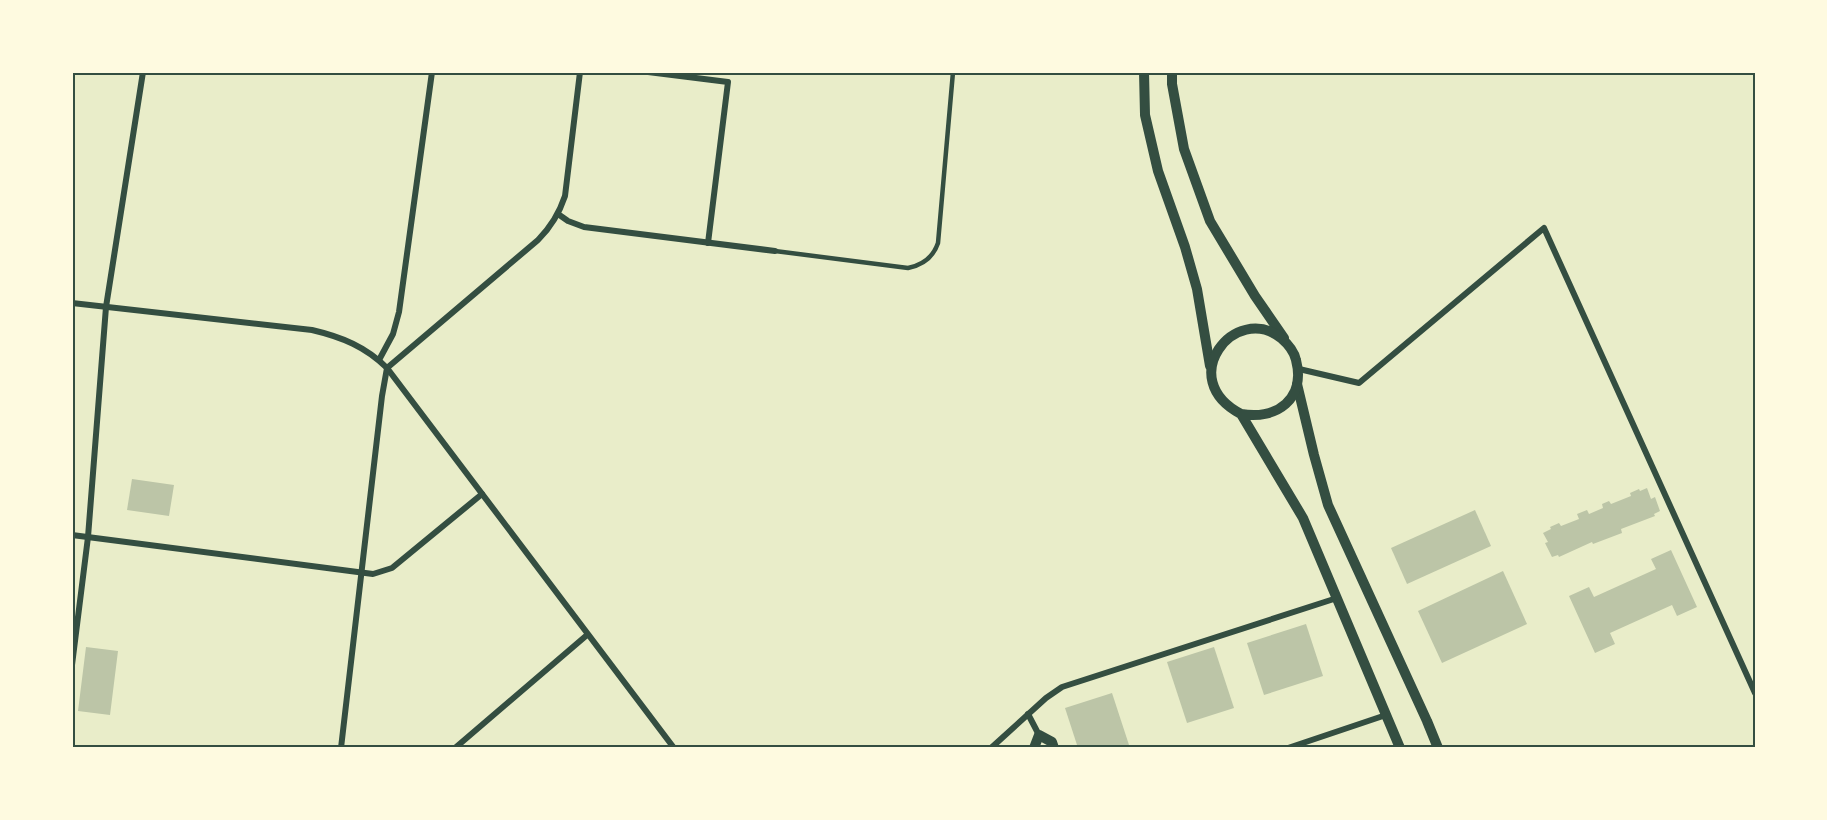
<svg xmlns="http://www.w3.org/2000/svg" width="1827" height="820" viewBox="0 0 1827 820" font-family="Raleway,sans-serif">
<rect width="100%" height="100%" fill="#e9edc9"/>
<!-- building -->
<g fill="#bcc5a7">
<path d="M 132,479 L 174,485 L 169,516 L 127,510 Z"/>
<path d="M 1647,488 L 1651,499 L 1655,497 L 1660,511 L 1654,514 L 1655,516 L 1621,529 L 1622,533 L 1593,544 L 1592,542 L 1559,557 L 1558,555 L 1552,557 L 1545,543 L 1548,542 L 1543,533 L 1551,529 L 1550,527 L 1559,523 L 1561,526 L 1579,519 L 1577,514 L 1587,510 L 1589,514 L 1603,508 L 1602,504 L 1609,501 L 1611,504 L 1631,496 L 1630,493 L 1639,489 L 1640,491 Z"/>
<path d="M 1475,510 L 1491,546 L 1407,584 L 1391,548 Z"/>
<path d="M 1671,550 L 1697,607 L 1677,616 L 1672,605 L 1610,633 L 1615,644 L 1595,653 L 1569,596 L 1589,587 L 1594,597 L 1656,569 L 1651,559 Z"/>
<path d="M 1503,571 L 1527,624 L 1442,663 L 1418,611 Z"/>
<path d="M 1306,624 L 1323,676 L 1264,695 L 1247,643 Z"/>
<path d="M 86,647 L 118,651 L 110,715 L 78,711 Z"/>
<path d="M 1214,647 L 1234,708 L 1187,723 L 1167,662 Z"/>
<path d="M 1112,693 L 1130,748 L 1078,748 L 1065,708 Z"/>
</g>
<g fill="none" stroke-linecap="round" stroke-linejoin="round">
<!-- service -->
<path stroke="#344e41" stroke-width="4.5" d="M 775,251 L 908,268 C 923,265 933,258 938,243 L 953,72"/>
<!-- minor -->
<g stroke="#344e41" stroke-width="6">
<path d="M 648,72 L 728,82 L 708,243"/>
<path d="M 558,214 L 568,221 L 584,227 L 775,251"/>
<path d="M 72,303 L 312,330 C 342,337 366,347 387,368 L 674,748"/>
<path d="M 379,360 L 393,334 L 399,312 L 432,72"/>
<path d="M 1299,369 L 1359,383 L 1544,228 L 1755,693"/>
<path d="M 72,535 L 373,574 L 392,568 L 482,494"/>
<path d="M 72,665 L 88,537 L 106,307 L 143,72"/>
<path d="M 1028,714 L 1039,735"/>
<path d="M 341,748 L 382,396 L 387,368 L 538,240 C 551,227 559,214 565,196 L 580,72"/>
<path d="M 455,748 L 587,635"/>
<path d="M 991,748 L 1046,698 L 1062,687 L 1337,598"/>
<path d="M 1288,748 L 1386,715"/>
</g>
<!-- tertiary -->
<g stroke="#344e41" stroke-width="10">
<path d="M 1144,72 L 1145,115 L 1158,171 L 1185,247 L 1197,289 L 1210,366"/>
<path d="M 1172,72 L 1172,84 L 1184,149 L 1210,221 L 1255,296 L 1284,338"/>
<path d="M 1297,384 L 1314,455 L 1328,505 L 1427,721 L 1438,748"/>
<path d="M 1241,414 C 1277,420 1306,399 1296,360 C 1294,351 1288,344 1281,338 C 1235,302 1174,379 1241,414 L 1303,518 L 1400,748"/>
<path d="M 1034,748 L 1039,735 L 1052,742 L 1054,748"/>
</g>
</g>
<!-- border -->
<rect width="1827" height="820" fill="none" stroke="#fefae0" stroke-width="147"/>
<rect x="74" y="74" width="1680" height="672" fill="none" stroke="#344e41" stroke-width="2"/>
</svg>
